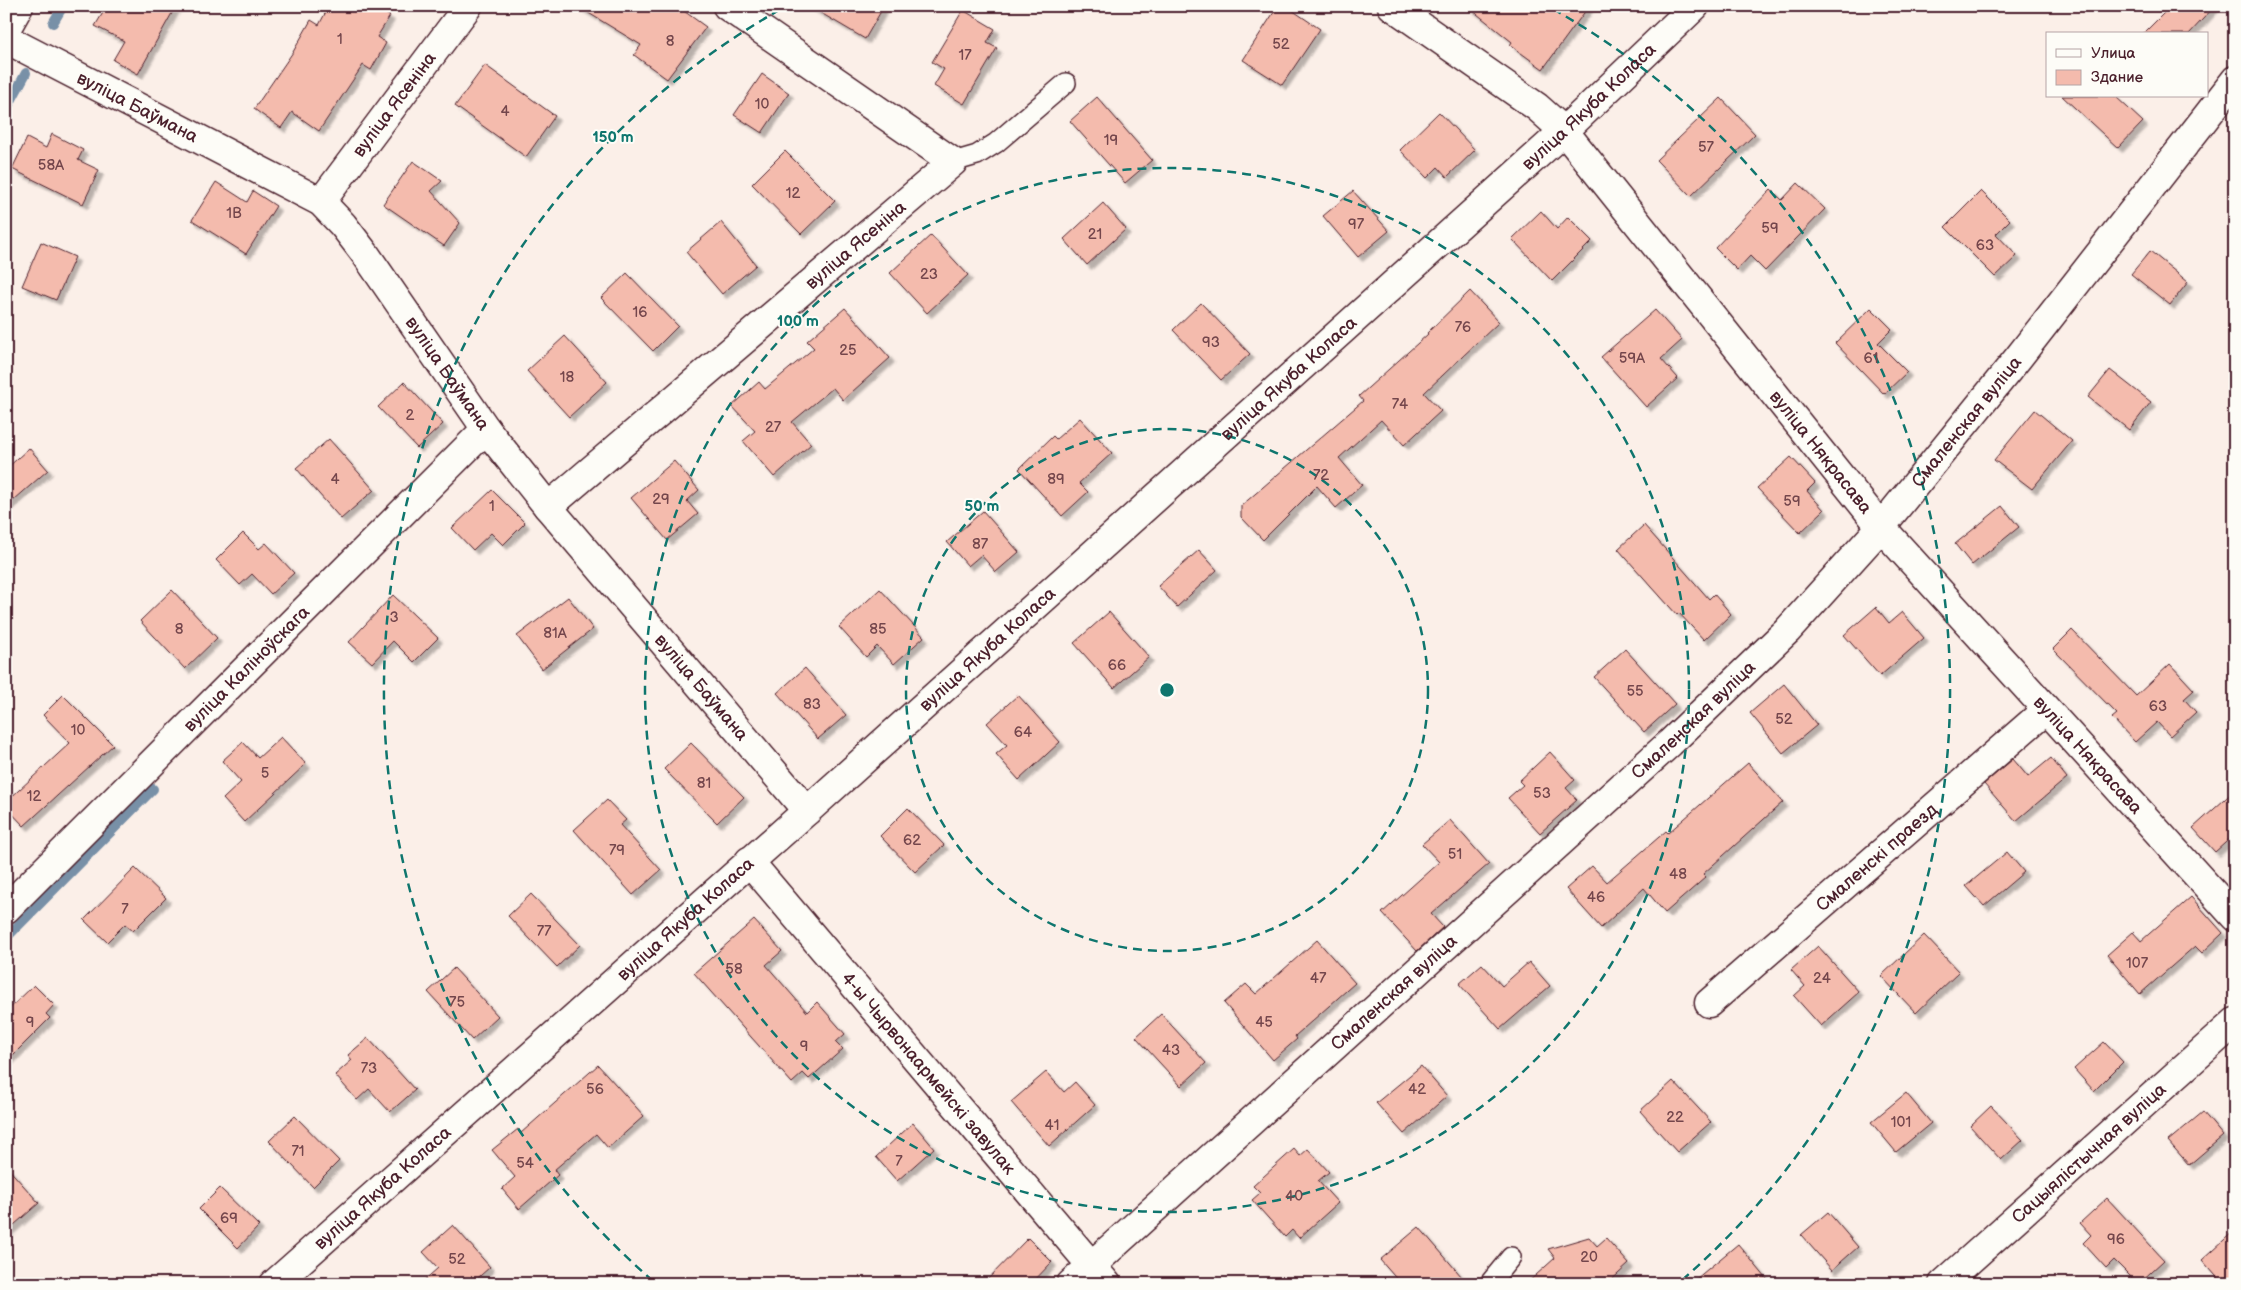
<svg xmlns="http://www.w3.org/2000/svg" width="2241" height="1290" viewBox="0 0 2241 1290" font-family="'Balsamiq Sans',sans-serif">
<defs>
<filter id="shadow"><feDropShadow dx="4.5" dy="4.5" stdDeviation="1" flood-color="#0004"/></filter>
</defs>
<rect width="100%" height="100%" fill="#fbefe8"/>
<filter id="ink" filterUnits="userSpaceOnUse"><feTurbulence type="fractalNoise" baseFrequency=".02" numOctaves="2"/><feDisplacementMap in="SourceGraphic" scale="10" xChannelSelector="R" yChannelSelector="G"/><feConvolveMatrix kernelMatrix="1 2 1 2 8 2 1 2 1" color-interpolation-filters="sRGB"/></filter>
<g filter="url(#ink)">
<g fill="none" stroke-linecap="round" stroke-linejoin="round">
<!-- stream -->
<g stroke="#7890a7" stroke-width="10">
<path d="M 53,23 L 63,6"/>
<path d="M 6,110 L 26,73"/>
<path d="M 6,938 L 153,789"/>
</g>
</g>
<!-- building -->
<g fill="#f4bbad" stroke="#4a1f2b" filter="url(#shadow)">
<path d="M 107,6 L 176,6 L 138,74 L 113,60 L 124,41 L 95,26 Z"/>
<path d="M 329,6 L 372,6 L 390,16 L 377,37 L 386,43 L 371,70 L 363,65 L 319,131 L 292,112 L 281,128 L 254,109 L 293,52 L 311,20 L 319,25 Z"/>
<path d="M 577,6 L 677,6 L 706,27 L 667,79 L 634,55 L 641,45 Z"/>
<path d="M 809,6 L 884,6 L 865,39 Z"/>
<path d="M 1278,6 L 1286,6 L 1320,29 L 1282,85 L 1243,60 Z"/>
<path d="M 1467,6 L 1589,6 L 1543,69 L 1510,45 L 1512,42 Z"/>
<path d="M 2171,6 L 2215,6 L 2189,34 L 2143,34 Z"/>
<path d="M 963,10 L 995,29 L 987,43 L 997,48 L 964,104 L 934,86 L 944,69 L 932,62 Z"/>
<path d="M 485,65 L 555,116 L 526,157 L 455,106 Z"/>
<path d="M 762,74 L 789,93 L 762,133 L 734,115 Z"/>
<path d="M 2062,96 L 2115,96 L 2143,122 L 2118,148 Z"/>
<path d="M 1097,97 L 1152,160 L 1125,183 L 1070,121 Z"/>
<path d="M 1721,98 L 1755,134 L 1691,196 L 1656,160 Z"/>
<path d="M 1439,112 L 1475,150 L 1447,177 L 1438,167 L 1427,178 L 1400,150 Z"/>
<path d="M 52,134 L 83,150 L 78,160 L 99,170 L 83,204 L 12,169 L 27,138 L 46,148 Z"/>
<path d="M 785,151 L 835,201 L 801,234 L 752,184 Z"/>
<path d="M 413,161 L 442,181 L 431,191 L 460,223 L 444,246 L 383,204 Z"/>
<path d="M 216,182 L 247,202 L 253,191 L 276,206 L 246,254 L 192,220 Z"/>
<path d="M 1798,183 L 1825,209 L 1765,271 L 1750,256 L 1737,270 L 1715,248 L 1771,189 L 1782,200 Z"/>
<path d="M 1353,191 L 1389,231 L 1358,257 L 1323,216 Z"/>
<path d="M 1981,191 L 2010,220 L 1996,234 L 2017,256 L 1995,277 L 1945,227 Z"/>
<path d="M 1103,203 L 1126,229 L 1087,265 L 1064,239 Z"/>
<path d="M 1541,211 L 1557,229 L 1568,217 L 1592,241 L 1552,281 L 1512,239 Z"/>
<path d="M 721,222 L 756,265 L 722,294 L 686,252 Z"/>
<path d="M 931,235 L 968,275 L 927,313 L 890,273 Z"/>
<path d="M 41,242 L 75,257 L 56,300 L 22,286 Z"/>
<path d="M 2150,251 L 2188,282 L 2170,305 L 2131,274 Z"/>
<path d="M 627,273 L 678,326 L 653,351 L 601,298 Z"/>
<path d="M 1470,291 L 1499,322 L 1424,393 L 1441,411 L 1404,445 L 1381,420 L 1339,458 L 1362,485 L 1336,508 L 1317,486 L 1263,540 L 1241,517 L 1241,506 L 1363,401 L 1359,396 L 1428,334 L 1427,333 Z"/>
<path d="M 1201,303 L 1250,354 L 1221,380 L 1173,330 Z"/>
<path d="M 845,308 L 890,358 L 843,400 L 833,388 L 792,422 L 811,444 L 774,477 L 743,441 L 755,431 L 732,406 L 759,382 L 765,389 L 814,348 L 807,341 Z"/>
<path d="M 1871,308 L 1892,329 L 1878,343 L 1907,372 L 1884,394 L 1835,343 Z"/>
<path d="M 1655,310 L 1682,340 L 1661,359 L 1678,378 L 1646,407 L 1601,357 Z"/>
<path d="M 565,336 L 607,382 L 569,417 L 527,371 Z"/>
<path d="M 2110,370 L 2151,402 L 2129,430 L 2088,397 Z"/>
<path d="M 404,382 L 443,424 L 417,448 L 378,407 Z"/>
<path d="M 2035,410 L 2072,441 L 2032,489 L 1994,460 Z"/>
<path d="M 1080,418 L 1112,453 L 1079,483 L 1088,492 L 1062,516 L 1019,469 L 1053,436 L 1056,439 Z"/>
<path d="M 329,439 L 374,490 L 341,519 L 296,468 Z"/>
<path d="M 29,448 L 48,470 L 6,507 L 6,469 Z"/>
<path d="M 1791,457 L 1815,483 L 1807,491 L 1824,510 L 1800,533 L 1757,488 Z"/>
<path d="M 674,461 L 699,490 L 687,501 L 698,514 L 667,540 L 631,498 Z"/>
<path d="M 492,490 L 525,523 L 503,545 L 491,533 L 473,550 L 452,528 Z"/>
<path d="M 2002,506 L 2019,527 L 1972,565 L 1955,544 Z"/>
<path d="M 983,511 L 1019,552 L 996,572 L 981,555 L 968,566 L 947,542 Z"/>
<path d="M 1644,525 L 1709,599 L 1714,594 L 1731,614 L 1704,640 L 1679,613 L 1677,615 L 1618,549 Z"/>
<path d="M 243,533 L 259,549 L 266,543 L 294,573 L 271,594 L 252,574 L 240,585 L 216,560 Z"/>
<path d="M 1199,550 L 1217,570 L 1177,607 L 1158,586 Z"/>
<path d="M 880,589 L 924,637 L 894,664 L 877,646 L 866,657 L 839,627 Z"/>
<path d="M 172,590 L 217,638 L 185,669 L 140,621 Z"/>
<path d="M 393,595 L 438,638 L 414,662 L 393,641 L 372,663 L 349,642 Z"/>
<path d="M 568,597 L 593,629 L 542,669 L 517,636 Z"/>
<path d="M 1876,607 L 1889,623 L 1902,612 L 1924,638 L 1880,676 L 1844,635 Z"/>
<path d="M 1109,612 L 1149,657 L 1114,688 L 1074,643 Z"/>
<path d="M 2072,630 L 2136,696 L 2170,664 L 2194,690 L 2184,699 L 2196,712 L 2170,736 L 2157,722 L 2135,742 L 2112,718 L 2117,714 L 2053,649 Z"/>
<path d="M 1625,649 L 1675,704 L 1644,732 L 1594,677 Z"/>
<path d="M 805,668 L 846,715 L 818,739 L 777,693 Z"/>
<path d="M 1784,684 L 1817,725 L 1783,753 L 1750,713 Z"/>
<path d="M 63,695 L 113,745 L 24,826 L 6,807 L 6,802 L 70,743 L 43,715 Z"/>
<path d="M 1018,695 L 1060,742 L 1019,780 L 996,754 L 1007,745 L 987,723 Z"/>
<path d="M 281,737 L 306,764 L 244,822 L 223,799 L 241,782 L 222,761 L 243,742 L 258,758 Z"/>
<path d="M 691,743 L 744,797 L 717,823 L 664,769 Z"/>
<path d="M 1550,752 L 1575,780 L 1566,788 L 1577,800 L 1540,833 L 1508,798 L 1523,785 L 1519,781 Z"/>
<path d="M 2051,758 L 2067,778 L 2016,821 L 1984,784 L 2013,759 L 2028,777 Z"/>
<path d="M 1748,763 L 1783,802 L 1703,874 L 1706,877 L 1665,913 L 1644,888 L 1601,928 L 1566,889 L 1592,866 L 1607,882 L 1666,831 L 1668,833 Z"/>
<path d="M 2235,790 L 2235,834 L 2215,852 L 2193,828 Z"/>
<path d="M 607,800 L 626,820 L 620,825 L 661,870 L 633,895 L 574,830 Z"/>
<path d="M 908,808 L 944,845 L 915,872 L 880,836 Z"/>
<path d="M 1450,820 L 1489,864 L 1431,914 L 1443,927 L 1417,951 L 1382,913 L 1439,862 L 1422,844 Z"/>
<path d="M 2007,852 L 2024,872 L 1984,906 L 1966,886 Z"/>
<path d="M 135,868 L 166,898 L 133,931 L 125,924 L 107,942 L 84,920 Z"/>
<path d="M 531,894 L 580,945 L 557,967 L 508,916 Z"/>
<path d="M 2191,897 L 2223,933 L 2202,953 L 2195,946 L 2140,994 L 2107,955 L 2133,932 L 2141,941 Z"/>
<path d="M 754,920 L 782,951 L 766,965 L 807,1012 L 817,1002 L 845,1034 L 836,1042 L 843,1049 L 809,1079 L 803,1073 L 792,1083 L 694,973 Z"/>
<path d="M 1924,935 L 1959,972 L 1916,1013 L 1881,976 Z"/>
<path d="M 1317,940 L 1355,983 L 1295,1036 L 1297,1039 L 1273,1060 L 1224,1003 L 1246,984 L 1256,994 Z"/>
<path d="M 1818,946 L 1859,992 L 1821,1026 L 1794,996 L 1805,986 L 1791,970 Z"/>
<path d="M 1529,962 L 1550,986 L 1500,1029 L 1459,984 L 1482,964 L 1502,986 Z"/>
<path d="M 454,968 L 498,1016 L 472,1040 L 428,992 Z"/>
<path d="M 34,985 L 54,1005 L 46,1014 L 50,1018 L 6,1062 L 6,1012 Z"/>
<path d="M 1161,1014 L 1206,1063 L 1181,1086 L 1136,1037 Z"/>
<path d="M 368,1038 L 415,1090 L 390,1112 L 369,1089 L 357,1100 L 335,1075 L 352,1060 L 348,1055 Z"/>
<path d="M 2104,1042 L 2123,1062 L 2094,1091 L 2074,1069 Z"/>
<path d="M 598,1065 L 644,1116 L 608,1148 L 596,1134 L 554,1170 L 558,1175 L 519,1209 L 502,1189 L 515,1177 L 492,1150 L 518,1129 L 521,1133 Z"/>
<path d="M 1421,1066 L 1447,1096 L 1404,1134 L 1376,1103 Z"/>
<path d="M 1046,1072 L 1064,1092 L 1075,1082 L 1095,1105 L 1049,1146 L 1011,1102 Z"/>
<path d="M 1673,1081 L 1711,1122 L 1677,1152 L 1640,1111 Z"/>
<path d="M 1906,1093 L 1931,1123 L 1896,1152 L 1871,1122 Z"/>
<path d="M 1991,1106 L 2023,1140 L 2001,1160 L 1970,1126 Z"/>
<path d="M 2203,1112 L 2223,1136 L 2189,1165 L 2168,1141 Z"/>
<path d="M 295,1116 L 339,1161 L 313,1187 L 269,1141 Z"/>
<path d="M 913,1123 L 934,1148 L 897,1181 L 876,1157 Z"/>
<path d="M 1294,1149 L 1300,1156 L 1308,1149 L 1329,1172 L 1318,1181 L 1338,1203 L 1299,1238 L 1292,1230 L 1285,1237 L 1252,1200 L 1260,1193 L 1253,1186 Z"/>
<path d="M 6,1166 L 39,1203 L 6,1232 Z"/>
<path d="M 220,1188 L 259,1226 L 238,1248 L 199,1209 Z"/>
<path d="M 2107,1198 L 2164,1260 L 2138,1284 L 2114,1260 L 2106,1268 L 2083,1243 L 2091,1235 L 2080,1223 Z"/>
<path d="M 1828,1212 L 1858,1247 L 1832,1270 L 1801,1235 Z"/>
<path d="M 453,1225 L 490,1267 L 471,1284 L 420,1284 L 438,1268 L 423,1252 Z"/>
<path d="M 1419,1227 L 1468,1284 L 1401,1284 L 1380,1260 Z"/>
<path d="M 2235,1230 L 2235,1284 L 2223,1284 L 2202,1260 Z"/>
<path d="M 1589,1237 L 1597,1246 L 1606,1238 L 1629,1264 L 1607,1284 L 1526,1284 L 1555,1258 L 1548,1249 Z"/>
<path d="M 1028,1238 L 1052,1262 L 1031,1284 L 983,1284 Z"/>
<path d="M 1738,1244 L 1771,1284 L 1690,1284 Z"/>
</g>
<g fill="none" stroke-linecap="round" stroke-linejoin="round">
<defs>
<g id="lane">
<path d="M 953,162 L 977,155 L 996,143 L 1066,83"/>
<path d="M 1489,1284 L 1511,1257"/>
</g>
<g id="street">
<path id="s1" d="M 1392,6 L 1537,107 L 1564,131 L 1881,527 L 2235,917"/>
<path d="M 6,29 L 19,6"/>
<path id="s2" d="M 6,39 L 321,202 L 343,225 L 366,255 L 486,429 L 548,507 L 807,811"/>
<path id="s3" d="M 321,202 L 468,6"/>
<path id="s4" d="M 548,507 L 953,162 L 727,6"/>
<path id="s5" d="M 749,861 L 1107,1284"/>
<path id="s6" d="M 6,909 L 486,429"/>
<path id="s7" d="M 1709,1003 L 2046,710"/>
<path id="s8" d="M 274,1284 L 807,811 L 1564,131 L 1695,6"/>
<path id="s9" d="M 1071,1284 L 1670,743 L 1787,631 L 1881,527 L 2018,358 L 2235,80"/>
</g>
<g id="secondary">
<path id="s10" d="M 1943,1284 L 2235,1022"/>
</g>
</defs>
<!-- lane casing -->
<use href="#lane" stroke="#4a1f2b" stroke-width="22"/>
<!-- street casing -->
<use href="#street" stroke="#4a1f2b" stroke-width="31"/>
<!-- secondary casing -->
<use href="#secondary" stroke="#4a1f2b" stroke-width="31"/>
<!-- lane -->
<use href="#lane" stroke="#fdfcf7" stroke-width="19"/>
<!-- street -->
<use href="#street" stroke="#fdfcf7" stroke-width="28"/>
<!-- secondary -->
<use href="#secondary" stroke="#fdfcf7" stroke-width="28"/>
</g>
</g>
<!-- distance rings -->
<g fill="none" stroke="#0f766e" stroke-width="2.5" stroke-dasharray="9 6">
<circle cx="1167" cy="690" r="261"/>
<circle cx="1167" cy="690" r="522"/>
<path d="M653 1281A783 783 0 0 1 781 9M1553 9A783 783 0 0 1 1681 1281"/>
</g>
<g text-anchor="middle" dominant-baseline="central" stroke-width="4" stroke-linejoin="round" paint-order="stroke">
<!-- number labels -->
<g font-size="15" fill="#74464c">
<text x="340" y="39">1</text>
<text x="670" y="41">8</text>
<text x="1281" y="44">52</text>
<text x="965" y="55">17</text>
<text x="762" y="104">10</text>
<text x="505" y="111">4</text>
<text x="1111" y="140">19</text>
<text x="1706" y="147">57</text>
<text x="51" y="165">58А</text>
<text x="793" y="193">12</text>
<text x="234" y="213">1В</text>
<text x="1356" y="224">97</text>
<text x="1770" y="228">59</text>
<text x="1095" y="234">21</text>
<text x="1985" y="245">63</text>
<text x="929" y="274">23</text>
<text x="640" y="312">16</text>
<text x="1463" y="327">76</text>
<text x="1211" y="342">93</text>
<text x="848" y="350">25</text>
<text x="1632" y="358">59А</text>
<text x="1871" y="358">61</text>
<text x="567" y="377">18</text>
<text x="1400" y="404">74</text>
<text x="410" y="415">2</text>
<text x="773" y="427">27</text>
<text x="1321" y="475">72</text>
<text x="335" y="479">4</text>
<text x="1056" y="479">89</text>
<text x="661" y="499">29</text>
<text x="1792" y="501">59</text>
<text x="492" y="506">1</text>
<text x="980" y="544">87</text>
<text x="394" y="617">3</text>
<text x="179" y="629">8</text>
<text x="878" y="629">85</text>
<text x="555" y="633">81А</text>
<text x="1117" y="665">66</text>
<text x="1635" y="691">55</text>
<text x="812" y="704">83</text>
<text x="2158" y="706">63</text>
<text x="1784" y="719">52</text>
<text x="78" y="730">10</text>
<text x="1023" y="732">64</text>
<text x="265" y="773">5</text>
<text x="704" y="783">81</text>
<text x="1542" y="793">53</text>
<text x="34" y="796">12</text>
<text x="912" y="840">62</text>
<text x="617" y="850">79</text>
<text x="1455" y="854">51</text>
<text x="1678" y="874">48</text>
<text x="1596" y="897">46</text>
<text x="125" y="909">7</text>
<text x="544" y="931">77</text>
<text x="2137" y="963">107</text>
<text x="734" y="969">58</text>
<text x="1318" y="978">47</text>
<text x="1822" y="978">24</text>
<text x="457" y="1002">75</text>
<text x="30" y="1022">9</text>
<text x="1264" y="1022">45</text>
<text x="804" y="1046">9</text>
<text x="1171" y="1050">43</text>
<text x="369" y="1068">73</text>
<text x="595" y="1089">56</text>
<text x="1417" y="1089">42</text>
<text x="1675" y="1117">22</text>
<text x="1901" y="1122">101</text>
<text x="1052" y="1125">41</text>
<text x="298" y="1151">71</text>
<text x="899" y="1161">7</text>
<text x="525" y="1163">54</text>
<text x="1294" y="1196">40</text>
<text x="229" y="1218">69</text>
<text x="2116" y="1239">96</text>
<text x="1589" y="1257">20</text>
<text x="457" y="1259">52</text>
</g>
<!-- street labels -->
<g font-size="18" fill="#4a1f2b" stroke="#fdfcf7">
<text stroke="none"><textPath href="#s3" startOffset="122">вуліца Ясеніна</textPath></text>
<text stroke="none"><textPath href="#s8" startOffset="1765">вуліца Якуба Коласа</textPath></text>
<text stroke="none"><textPath href="#s2" startOffset="148">вуліца Баўмана</textPath></text>
<text stroke="none"><textPath href="#s4" startOffset="404">вуліца Ясеніна</textPath></text>
<text stroke="none"><textPath href="#s2" startOffset="568">вуліца Баўмана</textPath></text>
<text stroke="none"><textPath href="#s8" startOffset="1360">вуліца Якуба Коласа</textPath></text>
<text stroke="none"><textPath href="#s9" startOffset="1245">Смаленская вуліца</textPath></text>
<text stroke="none"><textPath href="#s1" startOffset="624">вуліца Някрасава</textPath></text>
<text stroke="none"><textPath href="#s8" startOffset="955">вуліца Якуба Коласа</textPath></text>
<text stroke="none"><textPath href="#s6" startOffset="340">вуліца Каліноўскага</textPath></text>
<text stroke="none"><textPath href="#s2" startOffset="972">вуліца Баўмана</textPath></text>
<text stroke="none"><textPath href="#s9" startOffset="840">Смаленская вуліца</textPath></text>
<text stroke="none"><textPath href="#s1" startOffset="1028">вуліца Някрасава</textPath></text>
<text stroke="none"><textPath href="#s7" startOffset="222">Смаленскі праезд</textPath></text>
<text stroke="none"><textPath href="#s8" startOffset="550">вуліца Якуба Коласа</textPath></text>
<text stroke="none"><textPath href="#s9" startOffset="435">Смаленская вуліца</textPath></text>
<text stroke="none"><textPath href="#s5" startOffset="278">4-ы Чырвонаармейскі завулак</textPath></text>
<text stroke="none"><textPath href="#s10" startOffset="196">Сацыялістычная вуліца</textPath></text>
<text stroke="none"><textPath href="#s8" startOffset="145">вуліца Якуба Коласа</textPath></text>
</g>
</g>
<circle cx="1167" cy="690" r="8" fill="#0f766e" stroke="#fdfcf7" stroke-width="2.5"/>
<g font-size="15" text-anchor="middle" font-weight="bold" fill="#0f766e" stroke="#fdfcf7" stroke-width="4" stroke-linejoin="round" paint-order="stroke">
<text x="613" y="142">150 m</text>
<text x="798" y="326">100 m</text>
<text x="982" y="511">50 m</text>
</g>
<!-- margin -->
<rect width="2241" height="1290" fill="none" stroke="#fdfcf7" stroke-width="25"/>
<rect x="12" y="12" width="2216" height="1265" fill="none" stroke="#4a1f2b" stroke-width="2" filter="url(#ink)"/>
<!-- legend -->
<rect x="2046" y="32" width="162" height="65" fill="#fdfcf7" stroke="#b5a4a5"/>
<rect x="2056" y="49" width="25" height="8" fill="#fdfcf7" stroke="#b5a4a5"/>
<text x="2091" y="58" font-size="15" fill="#4a1f2b">Улица</text>
<rect x="2056" y="70" width="25" height="15" fill="#f4bbad" stroke="#b5a4a5"/>
<text x="2091" y="82" font-size="15" fill="#4a1f2b">Здание</text>
</svg>
